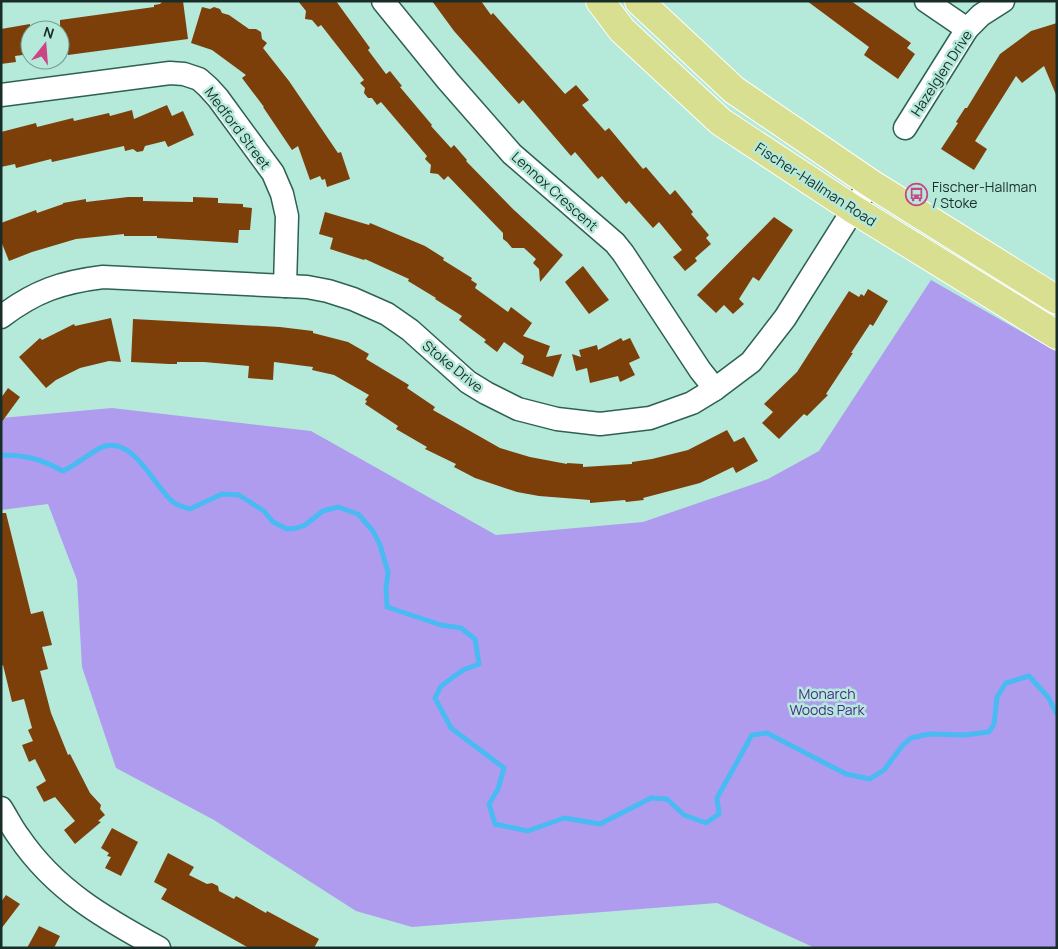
<svg xmlns="http://www.w3.org/2000/svg" width="1058" height="949" viewBox="0 0 1058 949" font-family="Manrope,sans-serif">
<rect width="100%" height="100%" fill="#b5eada"/>
<!-- green -->
<path fill="#b09cee" d="M 931,280 L 1057,352 L 1057,948 L 815,948 L 717,903 L 412,927 L 356,911 L 214,820 L 116,768 L 82,667 L 77,580 L 48,504 L 1,510 L 1,418 L 112,408 L 311,431 L 496,535 L 643,522 L 768,479 L 819,451 Z"/>
<g fill="none" stroke-linecap="round" stroke-linejoin="round">
<!-- stream -->
<path stroke="#4abaf3" stroke-width="5" d="M 1,455 C 26,455 41,459 63,471 C 75,466 96,448 105,446 C 135,439 154,486 173,502 C 177,506 185,507 190,509 L 222,494 L 239,495 L 264,511 L 273,522 L 287,529 L 297,528 L 305,525 L 323,511 L 338,507 L 358,514 L 373,531 L 380,545 L 388,572 L 386,589 L 387,607 L 441,625 L 461,628 L 475,639 L 479,664 L 463,670 L 441,686 L 435,698 L 451,728 L 504,768 L 498,789 L 489,804 L 495,824 L 528,831 L 564,818 L 600,824 L 651,798 L 667,799 L 684,815 L 706,823 L 719,814 L 717,798 L 752,735 L 767,733 L 846,774 L 870,779 L 884,770 L 902,746 L 911,738 L 929,734 L 964,735 L 989,732 L 994,724 L 997,697 L 1006,683 L 1029,676 L 1048,697 L 1057,714"/>
</g>
<!-- building -->
<g fill="#7c3f0a">
<path d="M 163,1 L 183,1 L 188,39 L 68,55 L 68,48 L 60,50 L 60,20 L 154,7 L 154,5 L 160,4 Z"/>
<path d="M 298,1 L 336,1 L 370,48 L 368,50 L 386,74 L 390,71 L 402,86 L 400,87 L 432,125 L 431,126 L 451,148 L 454,145 L 467,160 L 466,161 L 514,210 L 563,255 L 540,282 L 539,269 L 533,263 L 536,259 L 524,248 L 512,248 L 507,242 L 503,239 L 503,233 L 448,176 L 444,180 L 438,174 L 430,173 L 431,165 L 425,159 L 427,156 L 381,102 L 377,105 L 372,98 L 368,98 L 364,93 L 365,88 L 360,83 L 364,80 L 321,25 L 318,27 L 312,20 L 305,19 L 306,11 Z"/>
<path d="M 432,1 L 481,1 L 491,15 L 493,13 L 565,94 L 576,85 L 589,100 L 582,105 L 605,131 L 609,128 L 643,169 L 646,167 L 670,195 L 675,190 L 693,212 L 691,214 L 709,235 L 706,238 L 711,244 L 695,258 L 697,261 L 685,271 L 673,257 L 682,250 L 659,222 L 653,228 L 629,201 L 626,204 L 602,176 L 598,179 L 575,152 L 571,156 L 523,100 L 519,104 L 454,31 Z"/>
<path d="M 807,1 L 851,1 L 911,43 L 907,48 L 915,54 L 898,79 L 864,55 L 869,47 Z"/>
<path d="M 202,7 L 210,9 L 214,7 L 220,9 L 222,13 L 229,15 L 249,29 L 256,29 L 261,32 L 262,39 L 267,43 L 263,48 L 289,81 L 338,153 L 341,152 L 350,179 L 327,187 L 325,179 L 322,180 L 320,176 L 310,180 L 298,146 L 292,150 L 263,107 L 264,107 L 242,78 L 246,75 L 212,50 L 191,43 Z"/>
<path d="M 1057,23 L 1057,97 L 1044,66 L 1022,83 L 1016,76 L 975,141 L 987,149 L 974,170 L 941,149 L 958,123 L 956,122 L 965,108 L 967,108 L 1000,54 L 1031,31 Z"/>
<path d="M 30,24 L 30,54 L 15,56 L 16,62 L 1,64 L 1,29 Z"/>
<path d="M 167,105 L 172,116 L 183,111 L 194,135 L 168,147 L 165,141 L 145,146 L 143,151 L 137,152 L 133,149 L 125,151 L 124,146 L 52,162 L 51,159 L 16,168 L 15,164 L 1,167 L 1,132 L 36,123 L 37,127 L 73,118 L 74,121 L 109,113 L 110,116 L 132,110 L 134,119 Z"/>
<path d="M 128,197 L 143,197 L 143,201 L 193,202 L 193,197 L 218,198 L 218,203 L 243,204 L 243,207 L 252,208 L 250,230 L 239,230 L 238,243 L 157,238 L 157,236 L 124,236 L 124,234 L 76,239 L 32,252 L 9,261 L 1,241 L 1,223 L 36,210 L 37,213 L 63,204 L 63,203 L 86,199 L 86,202 Z"/>
<path d="M 325,212 L 369,225 L 370,223 L 425,246 L 444,258 L 443,260 L 472,278 L 471,280 L 477,284 L 475,288 L 508,312 L 511,307 L 532,323 L 523,336 L 550,346 L 546,357 L 562,354 L 553,377 L 520,363 L 522,363 L 524,356 L 504,342 L 497,352 L 484,342 L 486,340 L 459,320 L 462,316 L 435,299 L 436,298 L 408,281 L 409,279 L 365,259 L 364,260 L 330,249 L 333,238 L 319,234 Z"/>
<path d="M 774,217 L 793,230 L 759,281 L 753,277 L 739,299 L 744,304 L 733,314 L 724,305 L 716,313 L 697,295 Z"/>
<path d="M 583,266 L 609,300 L 589,314 L 565,282 Z"/>
<path d="M 868,289 L 888,301 L 873,326 L 870,324 L 851,353 L 853,353 L 826,394 L 828,395 L 807,416 L 804,414 L 779,439 L 762,423 L 773,412 L 764,404 L 797,372 L 849,291 L 859,297 L 861,294 L 864,296 Z"/>
<path d="M 111,318 L 121,362 L 109,361 L 80,368 L 56,380 L 46,388 L 19,357 L 40,338 L 42,340 L 74,324 L 75,326 Z"/>
<path d="M 133,319 L 280,327 L 313,331 L 313,333 L 348,342 L 369,354 L 366,359 L 409,385 L 407,388 L 435,407 L 433,410 L 500,448 L 530,457 L 567,464 L 567,463 L 583,464 L 583,467 L 632,464 L 632,462 L 652,459 L 688,450 L 727,430 L 734,442 L 744,437 L 758,461 L 736,473 L 733,467 L 700,483 L 643,498 L 644,500 L 626,502 L 625,500 L 590,503 L 590,500 L 539,496 L 517,492 L 475,478 L 454,467 L 456,464 L 425,449 L 427,447 L 396,429 L 398,426 L 365,404 L 367,401 L 365,400 L 369,395 L 334,375 L 312,370 L 313,367 L 274,362 L 273,380 L 248,378 L 249,366 L 204,362 L 177,362 L 177,364 L 169,364 L 131,362 Z"/>
<path d="M 621,338 L 623,341 L 630,338 L 640,358 L 629,363 L 635,375 L 620,382 L 618,376 L 590,383 L 587,368 L 576,371 L 572,354 L 581,357 L 579,350 L 597,345 L 598,350 Z"/>
<path d="M 8,388 L 20,397 L 1,423 L 1,398 Z"/>
<path d="M 1,513 L 6,513 L 31,614 L 43,611 L 52,645 L 42,647 L 48,669 L 40,671 L 51,713 L 68,755 L 70,754 L 90,793 L 101,805 L 100,809 L 105,815 L 98,821 L 101,822 L 75,844 L 64,830 L 75,821 L 55,797 L 44,802 L 36,787 L 46,781 L 35,759 L 29,762 L 22,745 L 33,741 L 28,730 L 32,728 L 24,699 L 12,702 L 3,665 L 1,666 Z"/>
<path d="M 112,828 L 138,842 L 121,876 L 105,868 L 111,857 L 107,856 L 109,853 L 101,848 Z"/>
<path d="M 168,853 L 194,867 L 189,875 L 207,884 L 212,883 L 218,886 L 219,891 L 234,899 L 236,896 L 266,913 L 267,911 L 319,939 L 314,948 L 249,948 L 161,899 L 167,889 L 154,882 Z"/>
<path d="M 6,895 L 20,904 L 1,929 L 1,902 Z"/>
<path d="M 39,926 L 60,936 L 54,948 L 27,948 Z"/>
</g>
<g fill="none" stroke-linecap="round" stroke-linejoin="round">
<defs>
<g id="minor">
<path d="M 383,1 L 448,81 L 512,154 L 615,243 L 623,253 L 700,370 L 715,389"/>
<path d="M 926,1 L 967,29"/>
<path d="M 1,95 L 170,73 L 184,74 L 199,79 L 208,87 L 218,98 L 273,173 L 282,194 L 287,216 L 285,286"/>
<path d="M 905,128 L 967,29 L 981,15 L 1003,1"/>
<path d="M 1,317 C 35,291 62,282 103,277 L 307,287 L 328,291 L 353,299 L 387,314 L 410,330 L 468,382 L 486,393 L 518,409 L 557,419 L 600,424 L 650,418 L 692,403 L 715,389 L 751,362 L 785,318 L 870,183"/>
<path d="M 1,808 C 7,817 12,828 19,837 C 55,890 104,918 159,948"/>
</g>
<g id="major">
<path d="M 600,1 L 622,30 L 721,122 L 853,209 L 1057,335"/>
<path d="M 639,1 L 734,90 L 870,183 L 1057,300"/>
</g>
</defs>
<!-- minor casing -->
<use href="#minor" stroke="#2e6053" stroke-width="25"/>
<!-- major casing -->
<use href="#major" stroke="#fff" stroke-width="30"/>
<!-- minor -->
<use href="#minor" stroke="#fff" stroke-width="22"/>
<!-- major -->
<use href="#major" stroke="#d8df91" stroke-width="28"/>
</g>
<!-- icons -->
<defs>
<symbol id="bus-ring" viewBox="-11 -11 22 22"><circle r="9.5" fill="#b5eada" stroke="#cb4485" stroke-width="1.5"/><path d="M-5-6H5V4H4V6H2V4H-2V6H-4V4H-5ZM-3.5-4V0h7V-4ZM-3.5 1.2v1.5H-2V1.2ZM2 1.2v1.5H3.5V1.2Z" fill="#cb4485"/></symbol>
</defs>
<g fill-rule="evenodd">
<use href="#bus-ring" x="904" y="182" width="25" height="25"/>
</g>
<g text-anchor="middle" dominant-baseline="central" stroke-width="5" stroke-linejoin="round" paint-order="stroke">
<!-- street labels -->
<g font-size="14" fill="#182d27" stroke="#b5eada">
<text transform="translate(941 73) rotate(-57)">Hazelglen Drive</text>
<text transform="translate(238 128) rotate(53)">Medford Street</text>
<text transform="translate(816 184) rotate(33)">Fischer-Hallman Road</text>
<text transform="translate(555 191) rotate(42)">Lennox Crescent</text>
<text transform="translate(453 366) rotate(39)">Stoke Drive</text>
</g>
<!-- poi labels -->
<g font-size="14" fill="#182d27" stroke="#b5eada" text-anchor="start">
<text x="932" y="186">Fischer-Hallman<tspan x="932" dy="16">/ Stoke</tspan></text>
</g>
<!-- park labels -->
<g font-size="14" fill="#4d278d" stroke="#b5eada">
<text x="827" y="693">Monarch<tspan x="827" dy="16">Woods Park</tspan></text>
</g>
</g>
<!-- border -->
<rect width="1058" height="949" fill="none" stroke="#182d27" stroke-width="5"/>
<!-- north arrow -->
<g transform="translate(45 45) rotate(17)"><circle r="24" fill="#b5eada" stroke="#769e92"/>
<path d="M0-4L9 19L0 12L-9 19Z" fill="#cb4485"/>
<text y="-8" font-size="14" font-weight="bold" text-anchor="middle" fill="#182d27">N</text>
</g>
</svg>
